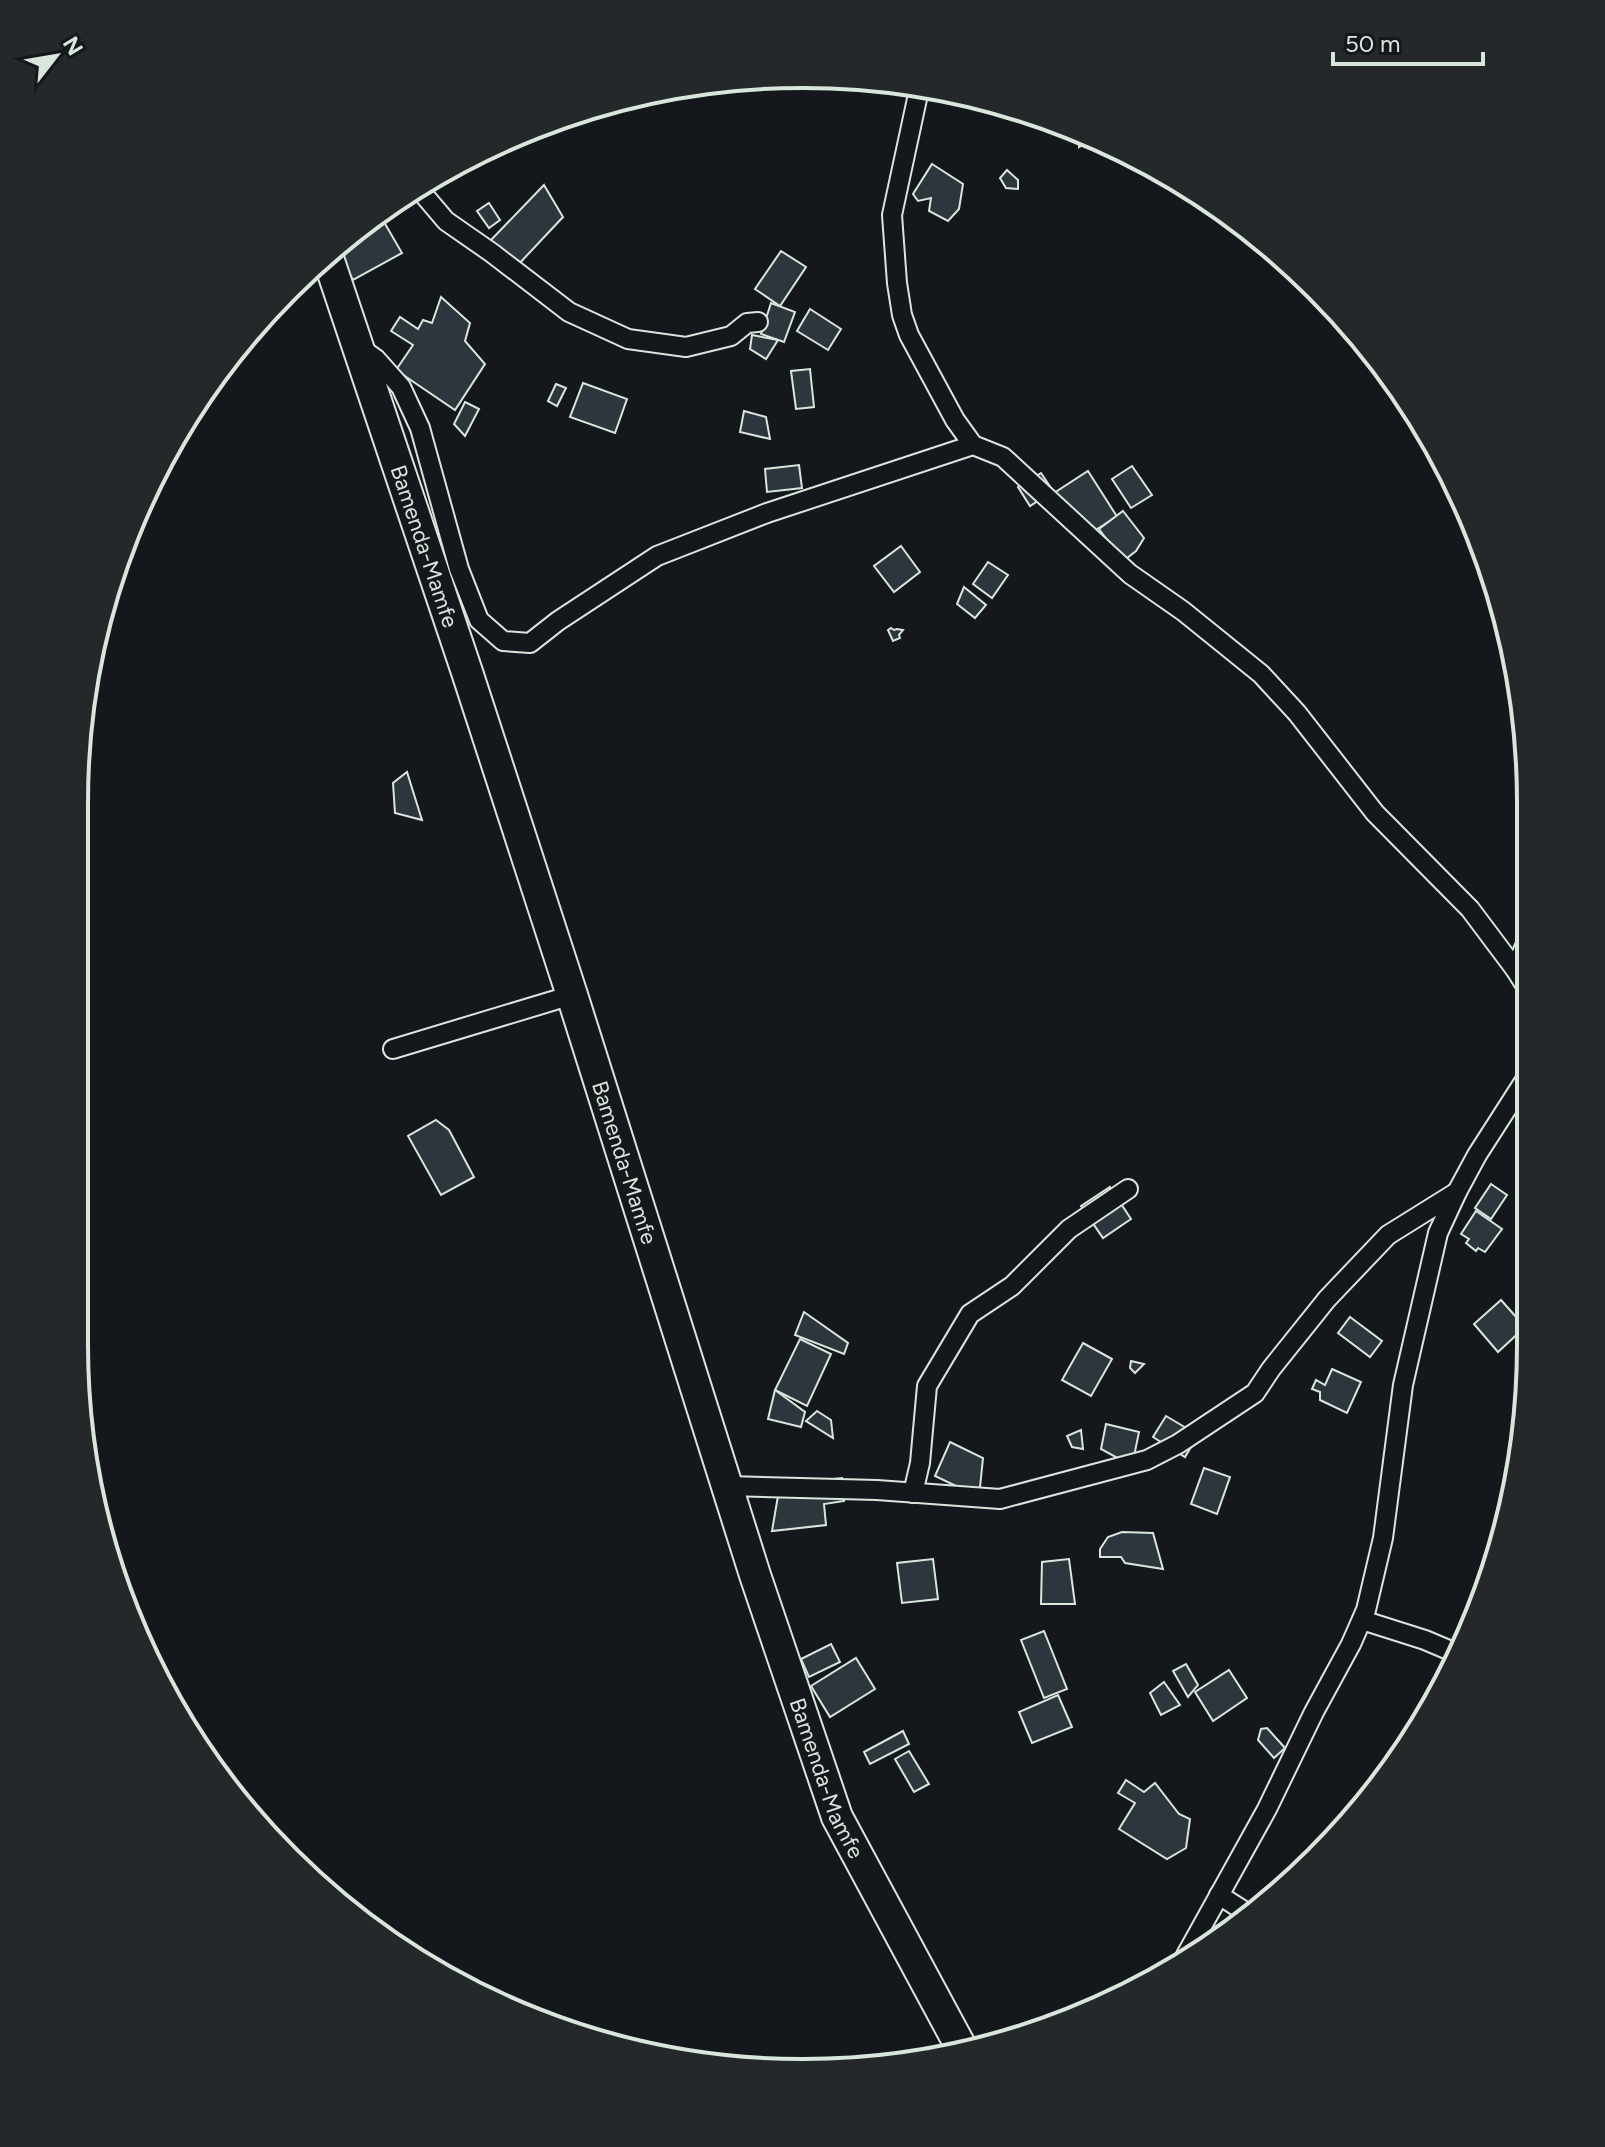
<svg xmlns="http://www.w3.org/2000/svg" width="1605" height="2147" viewBox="0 0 1605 2147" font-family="Figtree,sans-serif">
<rect width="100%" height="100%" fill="#14181c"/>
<!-- building -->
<g fill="#2c363c" stroke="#d8e6dc" stroke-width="2">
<path d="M 1037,113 L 1064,125 L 1057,130 L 1051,121 L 1040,128 L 1032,116 Z"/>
<path d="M 1077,131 L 1090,137 L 1092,140 L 1079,147 L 1079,137 L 1074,133 Z"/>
<path d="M 932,164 L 963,184 L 959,209 L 948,221 L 929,211 L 931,198 L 918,201 L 913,194 Z"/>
<path d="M 1007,170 L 1018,180 L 1018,189 L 1006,188 L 1000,178 Z"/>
<path d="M 544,185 L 563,217 L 516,267 L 490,241 Z"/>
<path d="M 489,203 L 500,220 L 489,228 L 477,211 Z"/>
<path d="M 384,222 L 402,253 L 353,280 L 343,262 L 339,246 Z"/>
<path d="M 781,251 L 806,267 L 780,306 L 755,289 Z"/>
<path d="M 441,297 L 470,323 L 465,341 L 485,364 L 455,410 L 396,370 L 413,345 L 391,331 L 400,317 L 418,329 L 423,320 L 432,323 Z"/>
<path d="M 771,303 L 795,312 L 784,342 L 761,334 Z"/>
<path d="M 810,309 L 841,329 L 828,350 L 797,331 Z"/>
<path d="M 752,335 L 778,340 L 766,359 L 750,349 Z"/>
<path d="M 810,369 L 814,407 L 796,409 L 791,371 Z"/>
<path d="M 583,383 L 627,399 L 615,433 L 570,417 Z"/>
<path d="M 556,384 L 566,388 L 557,406 L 548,401 Z"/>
<path d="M 465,402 L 479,409 L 465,436 L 454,424 Z"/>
<path d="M 744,411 L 766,417 L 770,439 L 740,432 Z"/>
<path d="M 799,465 L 802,488 L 767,492 L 765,469 Z"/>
<path d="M 1132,466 L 1152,495 L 1131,508 L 1112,479 Z"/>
<path d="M 1088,471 L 1116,515 L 1116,517 L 1083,538 L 1054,493 Z"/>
<path d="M 1041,473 L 1053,491 L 1030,506 L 1018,487 Z"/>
<path d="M 1123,511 L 1144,538 L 1136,551 L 1123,561 L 1099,529 Z"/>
<path d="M 901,546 L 920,572 L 894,592 L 874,566 Z"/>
<path d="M 988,562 L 1008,575 L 992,598 L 973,584 Z"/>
<path d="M 964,587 L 986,605 L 975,618 L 957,604 Z"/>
<path d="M 891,628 L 894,630 L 897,629 L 903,630 L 899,635 L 900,638 L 893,641 L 888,630 Z"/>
<path d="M 407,772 L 422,820 L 395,813 L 393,783 Z"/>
<path d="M 436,1120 L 449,1130 L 474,1177 L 441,1195 L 408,1136 Z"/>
<path d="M 1491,1184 L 1507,1195 L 1491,1219 L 1475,1208 Z"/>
<path d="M 1110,1187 L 1131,1219 L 1103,1238 L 1081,1206 Z"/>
<path d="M 1476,1211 L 1502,1229 L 1485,1252 L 1478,1248 L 1476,1251 L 1466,1243 L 1469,1239 L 1461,1234 Z"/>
<path d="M 1501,1300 L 1525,1327 L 1498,1352 L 1474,1324 Z"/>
<path d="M 804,1312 L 848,1343 L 844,1354 L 795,1335 Z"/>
<path d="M 1350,1317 L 1382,1341 L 1370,1357 L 1338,1333 Z"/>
<path d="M 800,1339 L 831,1354 L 807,1406 L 775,1390 Z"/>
<path d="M 1083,1343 L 1112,1359 L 1091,1396 L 1062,1380 Z"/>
<path d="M 1131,1361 L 1144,1364 L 1135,1373 L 1130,1368 Z"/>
<path d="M 1332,1369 L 1361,1382 L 1347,1413 L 1320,1400 L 1320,1392 L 1312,1389 L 1316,1380 L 1325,1385 Z"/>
<path d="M 1529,1376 L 1529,1393 L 1525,1413 L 1518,1404 L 1527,1395 L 1519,1386 Z"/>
<path d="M 775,1390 L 805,1412 L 801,1427 L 768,1419 Z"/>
<path d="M 817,1411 L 831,1420 L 833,1438 L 806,1421 Z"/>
<path d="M 1166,1416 L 1198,1435 L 1185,1457 L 1153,1437 Z"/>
<path d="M 1106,1424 L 1139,1432 L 1132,1466 L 1101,1449 Z"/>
<path d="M 1081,1430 L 1083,1449 L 1072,1447 L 1067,1436 Z"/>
<path d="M 950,1442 L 983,1458 L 979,1497 L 935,1476 Z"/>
<path d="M 1204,1468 L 1230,1477 L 1217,1514 L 1191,1504 Z"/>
<path d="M 842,1478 L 844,1501 L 824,1504 L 826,1525 L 772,1531 L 780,1484 Z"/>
<path d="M 1122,1532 L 1153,1533 L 1163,1569 L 1125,1563 L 1121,1557 L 1100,1557 L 1100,1549 L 1108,1537 Z"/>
<path d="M 933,1559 L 938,1599 L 902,1603 L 897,1563 Z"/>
<path d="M 1069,1559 L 1075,1604 L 1041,1604 L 1042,1562 Z"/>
<path d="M 1044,1631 L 1067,1689 L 1044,1698 L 1021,1640 Z"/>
<path d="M 831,1644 L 840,1662 L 809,1677 L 801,1659 Z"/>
<path d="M 856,1658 L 875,1689 L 830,1717 L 811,1686 Z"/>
<path d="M 1186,1664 L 1198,1685 L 1188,1697 L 1173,1671 Z"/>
<path d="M 1229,1670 L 1247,1698 L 1213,1721 L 1195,1692 Z"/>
<path d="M 1164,1682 L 1180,1705 L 1161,1715 L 1150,1693 Z"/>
<path d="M 1058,1695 L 1072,1727 L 1032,1743 L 1019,1712 Z"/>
<path d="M 1267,1728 L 1285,1748 L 1274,1758 L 1258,1740 L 1261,1729 Z"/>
<path d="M 903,1731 L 909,1744 L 870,1764 L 864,1752 Z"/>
<path d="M 909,1751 L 929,1784 L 914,1792 L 895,1759 Z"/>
<path d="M 1126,1780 L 1144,1792 L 1155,1783 L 1179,1814 L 1190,1819 L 1186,1848 L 1167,1859 L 1119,1829 L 1135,1803 L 1118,1793 Z"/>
</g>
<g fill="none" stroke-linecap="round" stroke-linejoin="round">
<defs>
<g id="minor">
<path d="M 920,85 L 892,215 L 897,283 L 902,315 L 909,335 L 955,420 L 973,445 L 1003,457 L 1130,574 L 1183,611 L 1261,674 L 1297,713 L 1375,813 L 1470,909 L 1515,969 L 1527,988"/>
<path d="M 418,188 L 446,221 L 492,253 L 569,312 L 628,339 L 686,347 L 731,336 L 747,323 L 758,322"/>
<path d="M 362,349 L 376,359 L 401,387 L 420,428 L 459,569 L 479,620 L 503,641 L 530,643 L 558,621 L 657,556 L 767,513 L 973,445"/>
<path d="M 1515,969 L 1526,944"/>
<path d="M 393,1049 L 572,995"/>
<path d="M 727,1486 L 877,1490 L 1000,1499 L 1147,1460 L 1178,1444 L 1255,1393 L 1271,1369 L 1327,1299 L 1388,1235 L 1457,1192"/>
<path d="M 913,1493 L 920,1463 L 927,1386 L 970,1314 L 1012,1286 L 1069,1229 L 1128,1189"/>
<path d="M 1362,1620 L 1425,1640 L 1458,1654"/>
<path d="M 1219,1895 L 1244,1911 L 1256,1913"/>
<path d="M 1186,1955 L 1267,1809 L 1314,1712 L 1351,1644 L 1366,1610 L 1383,1538 L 1403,1385 L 1438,1233 L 1457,1192 L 1477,1155 L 1527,1077"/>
</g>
<g id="trunk">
<path id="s1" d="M 328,258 L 467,672 L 572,995 L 755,1575 L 837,1817 L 962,2049"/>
</g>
</defs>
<!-- minor casing -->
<use href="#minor" stroke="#d8e6dc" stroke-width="22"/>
<!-- trunk casing -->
<use href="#trunk" stroke="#d8e6dc" stroke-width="34"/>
<!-- minor -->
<use href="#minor" stroke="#14181c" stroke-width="18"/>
<!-- trunk -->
<use href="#trunk" stroke="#14181c" stroke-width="30"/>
</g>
<g text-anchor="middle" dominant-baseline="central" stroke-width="6" stroke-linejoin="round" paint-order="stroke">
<!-- street labels -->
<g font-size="22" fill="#d8e6dc" stroke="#14181c">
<text stroke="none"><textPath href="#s1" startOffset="304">Bamenda-Mamfe</textPath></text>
<text stroke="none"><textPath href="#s1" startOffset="952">Bamenda-Mamfe</textPath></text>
<text stroke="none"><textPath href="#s1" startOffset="1600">Bamenda-Mamfe</textPath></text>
</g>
</g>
<!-- crop -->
<path d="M0 0H1605V2147H0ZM802 88H803A714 714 0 0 1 1517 802V1345A714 714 0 0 1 803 2059H802A714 714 0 0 1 88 1345V802A714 714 0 0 1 802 88Z" fill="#24282b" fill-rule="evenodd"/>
<path fill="none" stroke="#d8e6dc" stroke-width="4" d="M802 88H803A714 714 0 0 1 1517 802V1345A714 714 0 0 1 803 2059H802A714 714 0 0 1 88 1345V802A714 714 0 0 1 802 88Z"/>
<!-- north arrow -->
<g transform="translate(56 56) rotate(59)" stroke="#14181c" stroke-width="6" paint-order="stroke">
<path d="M0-6L14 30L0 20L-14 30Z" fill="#d8e6dc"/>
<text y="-12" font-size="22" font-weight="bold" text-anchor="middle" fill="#d8e6dc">N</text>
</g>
<!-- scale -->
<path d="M1333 52v12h150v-12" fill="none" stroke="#d8e6dc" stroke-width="4"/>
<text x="1345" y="52" font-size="24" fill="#d8e6dc" stroke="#14181c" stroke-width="6" paint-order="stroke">50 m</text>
</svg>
